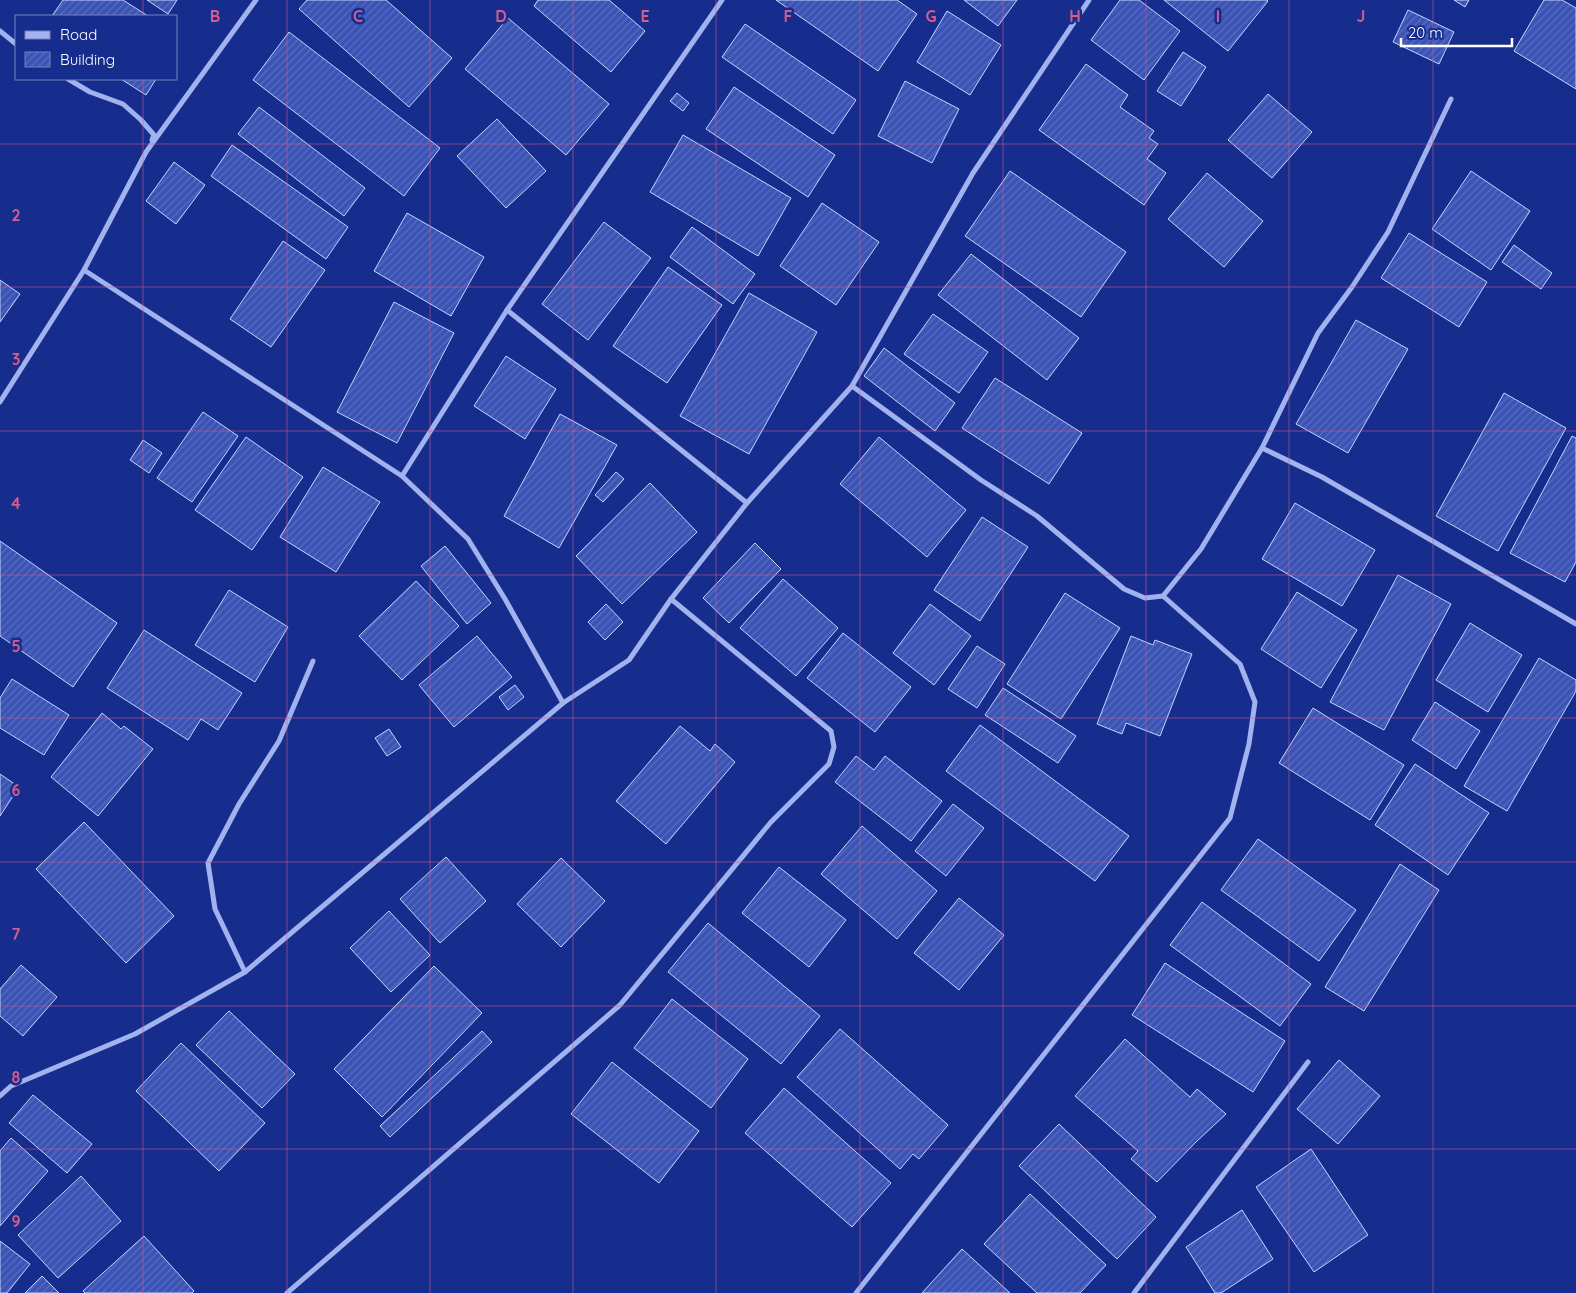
<svg xmlns="http://www.w3.org/2000/svg" width="1576" height="1293" viewBox="0 0 1576 1293" font-family="Quicksand,sans-serif">
<defs>
<pattern id="building-hatch" width="6" height="6" patternUnits="userSpaceOnUse" patternTransform="scale(1.25)"><rect width="6" height="6" fill="#3b53b5"/><path d="M-1 1l2-2M0 6l6-6M5 7l2-2" fill="none" stroke="#586dc0"/></pattern>
</defs>
<rect width="100%" height="100%" fill="#172d8e"/>
<!-- building -->
<g fill="url(#building-hatch)" stroke="#c9d3fb">
<path d="M 63,0 L 123,0 L 148,16 L 52,16 Z"/>
<path d="M 147,0 L 177,0 L 168,14 Z"/>
<path d="M 307,0 L 386,0 L 452,58 L 409,107 L 299,9 Z"/>
<path d="M 538,0 L 609,0 L 645,31 L 611,72 L 534,6 Z"/>
<path d="M 776,0 L 897,0 L 917,14 L 878,71 Z"/>
<path d="M 964,0 L 1017,0 L 998,26 Z"/>
<path d="M 1120,0 L 1139,0 L 1180,31 L 1144,80 L 1091,40 Z"/>
<path d="M 1164,0 L 1267,0 L 1268,1 L 1228,51 Z"/>
<path d="M 1454,0 L 1469,0 L 1465,7 Z"/>
<path d="M 1544,0 L 1562,0 L 1576,8 L 1576,89 L 1514,51 Z"/>
<path d="M 1408,10 L 1454,32 L 1439,64 L 1393,42 Z"/>
<path d="M 947,11 L 1001,45 L 970,95 L 917,62 Z"/>
<path d="M 508,18 L 609,104 L 566,155 L 465,69 Z"/>
<path d="M 745,24 L 856,100 L 833,134 L 722,57 Z"/>
<path d="M 289,32 L 440,148 L 404,196 L 253,80 Z"/>
<path d="M 1183,52 L 1206,67 L 1181,106 L 1157,91 Z"/>
<path d="M 1086,64 L 1128,95 L 1120,107 L 1154,131 L 1149,138 L 1158,144 L 1147,159 L 1166,173 L 1144,205 L 1039,130 Z"/>
<path d="M 121,79 L 156,79 L 146,95 Z"/>
<path d="M 905,81 L 959,109 L 932,163 L 878,136 Z"/>
<path d="M 734,87 L 835,155 L 808,197 L 706,129 Z"/>
<path d="M 677,93 L 689,103 L 683,111 L 670,101 Z"/>
<path d="M 1268,94 L 1312,132 L 1272,178 L 1228,140 Z"/>
<path d="M 259,107 L 365,188 L 344,216 L 238,134 Z"/>
<path d="M 497,119 L 546,171 L 506,208 L 457,156 Z"/>
<path d="M 683,135 L 791,198 L 758,256 L 650,192 Z"/>
<path d="M 232,145 L 348,227 L 326,259 L 211,176 Z"/>
<path d="M 174,162 L 205,185 L 176,224 L 146,201 Z"/>
<path d="M 1010,171 L 1126,252 L 1081,317 L 965,236 Z"/>
<path d="M 1471,171 L 1530,211 L 1491,270 L 1432,229 Z"/>
<path d="M 1207,173 L 1263,221 L 1224,267 L 1168,219 Z"/>
<path d="M 822,203 L 879,242 L 836,305 L 780,266 Z"/>
<path d="M 407,213 L 484,257 L 451,316 L 374,271 Z"/>
<path d="M 604,222 L 651,258 L 588,340 L 542,304 Z"/>
<path d="M 692,227 L 755,274 L 733,304 L 670,257 Z"/>
<path d="M 1409,233 L 1487,282 L 1459,327 L 1381,278 Z"/>
<path d="M 283,241 L 325,270 L 271,347 L 230,319 Z"/>
<path d="M 1514,245 L 1552,273 L 1541,289 L 1502,262 Z"/>
<path d="M 971,254 L 1079,338 L 1047,380 L 938,295 Z"/>
<path d="M 668,267 L 722,305 L 667,383 L 613,346 Z"/>
<path d="M 0,280 L 20,294 L 0,322 Z"/>
<path d="M 749,293 L 817,332 L 749,454 L 680,416 Z"/>
<path d="M 394,302 L 454,333 L 397,443 L 337,412 Z"/>
<path d="M 933,314 L 988,352 L 959,393 L 904,354 Z"/>
<path d="M 1356,320 L 1408,349 L 1348,453 L 1296,424 Z"/>
<path d="M 884,348 L 955,403 L 935,431 L 864,376 Z"/>
<path d="M 506,356 L 556,389 L 525,439 L 474,406 Z"/>
<path d="M 995,378 L 1082,433 L 1049,484 L 962,428 Z"/>
<path d="M 1504,393 L 1566,428 L 1498,551 L 1436,516 Z"/>
<path d="M 203,412 L 238,436 L 192,502 L 157,478 Z"/>
<path d="M 560,414 L 617,445 L 559,548 L 504,516 Z"/>
<path d="M 1572,436 L 1576,438 L 1576,562 L 1565,582 L 1510,553 Z"/>
<path d="M 246,437 L 303,477 L 252,550 L 195,510 Z"/>
<path d="M 879,437 L 966,510 L 927,557 L 840,484 Z"/>
<path d="M 143,440 L 162,453 L 149,473 L 130,460 Z"/>
<path d="M 323,467 L 380,502 L 336,572 L 280,537 Z"/>
<path d="M 616,472 L 624,479 L 603,502 L 595,495 Z"/>
<path d="M 650,483 L 697,532 L 622,604 L 576,556 Z"/>
<path d="M 1295,503 L 1375,550 L 1342,606 L 1262,559 Z"/>
<path d="M 982,517 L 1028,547 L 980,621 L 934,590 Z"/>
<path d="M 0,541 L 117,623 L 73,687 L 0,636 Z"/>
<path d="M 755,543 L 781,569 L 729,623 L 703,598 Z"/>
<path d="M 445,546 L 491,603 L 467,624 L 421,566 Z"/>
<path d="M 1398,575 L 1451,604 L 1384,730 L 1330,702 Z"/>
<path d="M 783,579 L 838,628 L 796,676 L 740,628 Z"/>
<path d="M 416,581 L 459,626 L 402,680 L 359,636 Z"/>
<path d="M 229,590 L 288,627 L 255,682 L 195,645 Z"/>
<path d="M 1297,592 L 1357,630 L 1321,688 L 1261,649 Z"/>
<path d="M 1065,593 L 1120,628 L 1061,719 L 1007,684 Z"/>
<path d="M 606,604 L 623,622 L 605,640 L 588,622 Z"/>
<path d="M 930,604 L 971,636 L 934,685 L 893,653 Z"/>
<path d="M 1470,623 L 1522,655 L 1488,712 L 1436,680 Z"/>
<path d="M 144,630 L 242,693 L 218,730 L 201,719 L 188,740 L 107,688 Z"/>
<path d="M 843,633 L 911,687 L 875,732 L 807,678 Z"/>
<path d="M 477,636 L 512,677 L 454,727 L 419,685 Z"/>
<path d="M 1131,636 L 1153,645 L 1155,640 L 1192,654 L 1160,736 L 1126,723 L 1122,734 L 1097,724 Z"/>
<path d="M 977,646 L 1005,664 L 977,708 L 948,689 Z"/>
<path d="M 1539,658 L 1576,680 L 1576,691 L 1507,811 L 1464,786 Z"/>
<path d="M 12,679 L 69,715 L 44,755 L 0,728 L 0,698 Z"/>
<path d="M 515,685 L 524,697 L 508,710 L 499,697 Z"/>
<path d="M 1003,688 L 1076,736 L 1058,763 L 985,715 Z"/>
<path d="M 1435,702 L 1480,731 L 1456,769 L 1412,740 Z"/>
<path d="M 1313,708 L 1404,765 L 1370,820 L 1279,763 Z"/>
<path d="M 102,713 L 121,729 L 124,726 L 153,749 L 98,816 L 51,777 Z"/>
<path d="M 980,725 L 1129,836 L 1095,881 L 946,771 Z"/>
<path d="M 680,726 L 710,751 L 715,744 L 735,762 L 666,844 L 616,801 Z"/>
<path d="M 389,729 L 401,747 L 387,756 L 375,738 Z"/>
<path d="M 856,756 L 874,770 L 885,756 L 942,801 L 911,841 L 835,782 Z"/>
<path d="M 1415,764 L 1489,813 L 1448,875 L 1375,825 Z"/>
<path d="M 0,774 L 19,787 L 0,816 Z"/>
<path d="M 953,804 L 984,828 L 946,876 L 915,851 Z"/>
<path d="M 84,822 L 174,916 L 126,963 L 36,869 Z"/>
<path d="M 862,826 L 937,891 L 897,939 L 821,874 Z"/>
<path d="M 1258,839 L 1356,910 L 1319,961 L 1221,890 Z"/>
<path d="M 446,857 L 486,901 L 440,943 L 400,899 Z"/>
<path d="M 561,858 L 605,901 L 561,947 L 517,904 Z"/>
<path d="M 1400,864 L 1439,890 L 1364,1011 L 1325,987 Z"/>
<path d="M 779,867 L 846,920 L 809,967 L 742,913 Z"/>
<path d="M 959,898 L 1004,935 L 959,990 L 914,953 Z"/>
<path d="M 1202,902 L 1311,984 L 1280,1026 L 1170,945 Z"/>
<path d="M 389,911 L 430,955 L 391,992 L 350,948 Z"/>
<path d="M 708,923 L 820,1016 L 781,1064 L 668,972 Z"/>
<path d="M 1165,963 L 1285,1041 L 1253,1092 L 1132,1015 Z"/>
<path d="M 21,965 L 57,997 L 23,1036 L 0,1016 L 0,989 Z"/>
<path d="M 434,966 L 482,1013 L 382,1117 L 334,1069 Z"/>
<path d="M 672,999 L 748,1059 L 711,1108 L 634,1048 Z"/>
<path d="M 229,1011 L 295,1074 L 262,1108 L 196,1045 Z"/>
<path d="M 840,1029 L 948,1125 L 919,1159 L 913,1154 L 900,1169 L 797,1077 Z"/>
<path d="M 482,1031 L 492,1042 L 390,1137 L 380,1126 Z"/>
<path d="M 1125,1039 L 1190,1097 L 1197,1089 L 1226,1114 L 1196,1142 L 1157,1182 L 1131,1159 L 1138,1151 L 1075,1096 Z"/>
<path d="M 181,1043 L 265,1123 L 219,1171 L 136,1091 Z"/>
<path d="M 1339,1060 L 1380,1096 L 1338,1144 L 1297,1109 Z"/>
<path d="M 612,1062 L 699,1131 L 659,1183 L 571,1114 Z"/>
<path d="M 784,1088 L 891,1183 L 852,1227 L 745,1133 Z"/>
<path d="M 33,1095 L 92,1144 L 67,1173 L 9,1123 Z"/>
<path d="M 1059,1124 L 1156,1217 L 1117,1259 L 1019,1166 Z"/>
<path d="M 11,1138 L 48,1171 L 0,1226 L 0,1151 Z"/>
<path d="M 1311,1149 L 1368,1235 L 1314,1272 L 1256,1187 Z"/>
<path d="M 81,1176 L 121,1221 L 58,1278 L 18,1235 Z"/>
<path d="M 1030,1194 L 1106,1265 L 1080,1293 L 1037,1293 L 984,1244 Z"/>
<path d="M 1242,1210 L 1273,1259 L 1221,1293 L 1215,1293 L 1186,1247 Z"/>
<path d="M 144,1236 L 194,1291 L 192,1293 L 85,1293 L 83,1291 Z"/>
<path d="M 0,1241 L 30,1264 L 7,1293 L 0,1293 Z"/>
<path d="M 962,1249 L 1010,1293 L 922,1293 Z"/>
<path d="M 42,1276 L 59,1293 L 25,1293 Z"/>
</g>
<g fill="none" stroke-linecap="round" stroke-linejoin="round">
<!-- street -->
<g stroke="#a2b2ef" stroke-width="5">
<path d="M 0,31 L 16,44"/>
<path d="M 68,79 L 90,92 L 123,104 L 141,120 L 154,135 L 152,140"/>
<path d="M 84,270 L 402,476 L 468,539 L 505,599 L 563,703"/>
<path d="M 507,310 L 747,503"/>
<path d="M 852,386 L 981,480 L 1037,516 L 1124,589 L 1145,598 L 1163,596 L 1201,549 L 1262,448 L 1318,333 L 1352,287 L 1388,232 L 1451,99"/>
<path d="M 0,402 L 84,270 L 146,152 L 256,0"/>
<path d="M 1262,448 L 1322,477 L 1576,624"/>
<path d="M 402,476 L 507,310 L 722,0"/>
<path d="M 245,972 L 215,909 L 208,863 L 239,804 L 279,741 L 313,661"/>
<path d="M 0,1096 L 11,1086 L 135,1034 L 245,972 L 563,703 L 629,660 L 671,599 L 747,503 L 852,386 L 973,173 L 1089,0"/>
<path d="M 287,1293 L 620,1005 L 771,822 L 829,764 L 834,747 L 831,731 L 671,599"/>
<path d="M 856,1293 L 1230,818 L 1249,744 L 1255,702 L 1240,664 L 1163,596"/>
<path d="M 1134,1293 L 1308,1062"/>
</g>
</g>
<!-- grid -->
<path fill="none" stroke="#d45d8c" stroke-width="1" stroke-opacity="0.55" d="M 143,0 L 143,16M 287,0 L 287,1293M 430,0 L 430,1293M 573,0 L 573,1293M 716,0 L 716,1293M 860,0 L 860,1293M 1003,0 L 1003,1293M 1146,0 L 1146,1293M 1289,0 L 1289,1293M 1433,0 L 1433,1293M 143,79 L 143,1293M 0,144 L 1576,144M 0,287 L 1576,287M 0,431 L 1576,431M 0,575 L 1576,575M 0,718 L 1576,718M 0,862 L 1576,862M 0,1006 L 1576,1006M 0,1149 L 1576,1149"/>
<g font-size="16" text-anchor="middle" font-weight="bold" fill="#d45d8c" stroke="#172d8e" stroke-width="5" stroke-linejoin="round" paint-order="stroke">
<text x="215" y="22">B</text>
<text x="358" y="22">C</text>
<text x="501" y="22">D</text>
<text x="645" y="22">E</text>
<text x="788" y="22">F</text>
<text x="931" y="22">G</text>
<text x="1075" y="22">H</text>
<text x="1218" y="22">I</text>
<text x="1361" y="22">J</text>
<text x="16" y="221">2</text>
<text x="16" y="365">3</text>
<text x="16" y="509">4</text>
<text x="16" y="652">5</text>
<text x="16" y="796">6</text>
<text x="16" y="940">7</text>
<text x="16" y="1083">8</text>
<text x="16" y="1227">9</text>
</g>
<!-- legend -->
<rect x="15" y="15" width="162" height="65" fill="#172d8e" stroke="#7481bb"/>
<rect x="25" y="31" width="25" height="8" fill="#a2b2ef" stroke="#7481bb"/>
<text x="60" y="40" font-size="15" fill="#ffffff">Road</text>
<rect x="25" y="52" width="25" height="15" fill="url(#building-hatch)" stroke="#7481bb"/>
<text x="60" y="65" font-size="15" fill="#ffffff">Building</text>
<!-- scale -->
<path d="M1401 38v8h111v-8" fill="none" stroke="#ffffff" stroke-width="2.5"/>
<text x="1408" y="38" font-size="15" fill="#ffffff" stroke="#172d8e" stroke-width="4" paint-order="stroke">20 m</text>
</svg>
